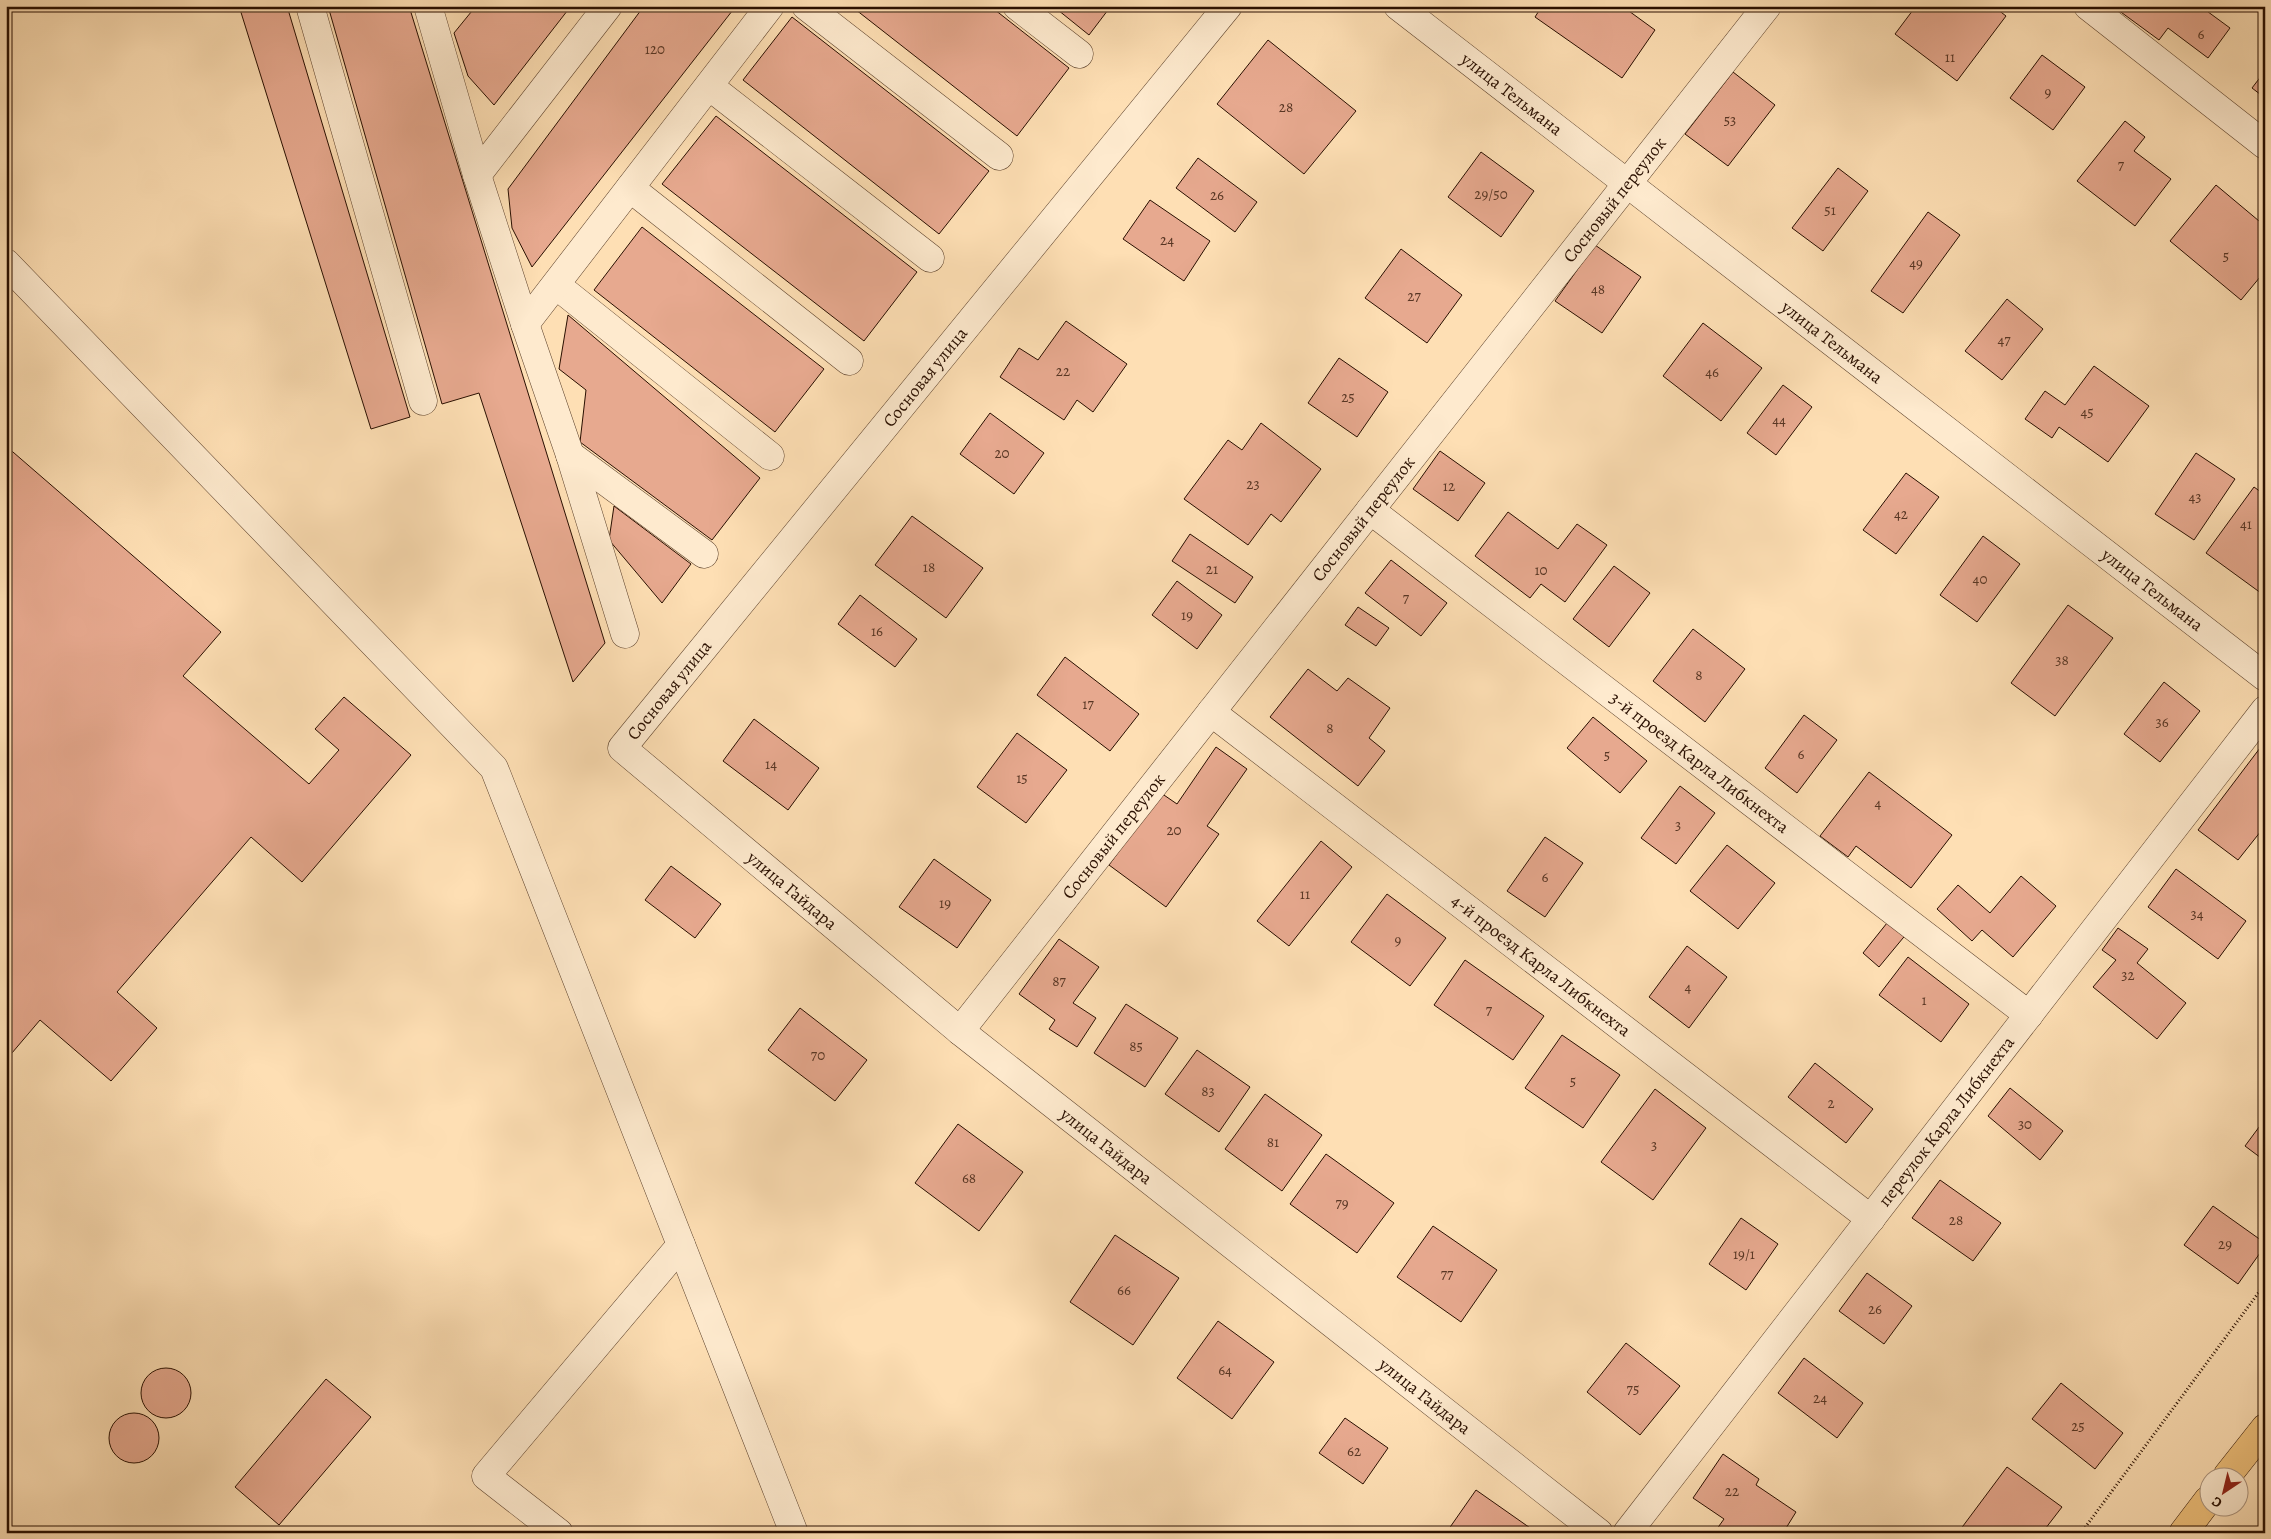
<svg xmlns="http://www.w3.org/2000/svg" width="2271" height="1539" viewBox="0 0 2271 1539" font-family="Alegreya,serif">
<rect width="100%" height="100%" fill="#fedfb4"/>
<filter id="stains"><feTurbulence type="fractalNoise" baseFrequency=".004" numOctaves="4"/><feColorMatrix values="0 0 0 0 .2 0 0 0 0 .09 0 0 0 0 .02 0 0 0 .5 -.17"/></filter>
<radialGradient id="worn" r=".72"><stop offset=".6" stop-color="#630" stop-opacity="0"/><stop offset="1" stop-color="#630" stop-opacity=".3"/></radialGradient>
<!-- building -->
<g fill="#e7a98f" stroke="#290f00">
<path d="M 239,6 L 287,6 L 410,417 L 371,429 Z"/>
<path d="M 328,6 L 409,6 L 605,643 L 573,682 L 479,393 L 442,404 Z"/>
<path d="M 476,6 L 571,6 L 494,105 L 468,76 L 454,33 Z"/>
<path d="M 644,6 L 736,6 L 532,267 L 512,228 L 508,189 Z"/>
<path d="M 851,6 L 990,6 L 1069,68 L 1017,136 Z"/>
<path d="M 1053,6 L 1111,6 L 1089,35 Z"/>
<path d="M 1542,6 L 1622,6 L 1655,30 L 1622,78 L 1535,17 Z"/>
<path d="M 1916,6 L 1993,6 L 2006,16 L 1957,81 L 1895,34 Z"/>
<path d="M 2200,6 L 2230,28 L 2208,58 L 2168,28 L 2159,40 L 2114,7 Z"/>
<path d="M 792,17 L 989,171 L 939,234 L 743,80 Z"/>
<path d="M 1268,40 L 1356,111 L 1304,174 L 1217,104 Z"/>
<path d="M 2042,55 L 2085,87 L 2053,130 L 2010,98 Z"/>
<path d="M 2265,71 L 2265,98 L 2252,88 Z"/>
<path d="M 1733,72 L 1775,105 L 1728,166 L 1685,134 Z"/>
<path d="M 716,116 L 917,272 L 864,341 L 662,184 Z"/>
<path d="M 2125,121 L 2145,137 L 2134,151 L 2171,179 L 2135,226 L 2077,181 Z"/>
<path d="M 1481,152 L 1534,191 L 1501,237 L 1448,197 Z"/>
<path d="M 1198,158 L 1257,202 L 1235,232 L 1176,188 Z"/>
<path d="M 1838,168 L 1868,191 L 1823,251 L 1792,228 Z"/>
<path d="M 2216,185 L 2265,226 L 2265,271 L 2241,300 L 2170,241 Z"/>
<path d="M 1150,200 L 1210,241 L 1184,281 L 1123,239 Z"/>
<path d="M 1928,212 L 1960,235 L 1903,313 L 1871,291 Z"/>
<path d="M 642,227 L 824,369 L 775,432 L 594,290 Z"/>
<path d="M 1595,245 L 1641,277 L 1602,333 L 1555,301 Z"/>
<path d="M 1401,249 L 1462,295 L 1427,343 L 1365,298 Z"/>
<path d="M 2007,299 L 2043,329 L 2002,380 L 1965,351 Z"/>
<path d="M 568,315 L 760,478 L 712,540 L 580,442 L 586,390 L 559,369 Z"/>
<path d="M 1066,321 L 1127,364 L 1093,412 L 1077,400 L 1064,420 L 1000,377 L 1019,348 L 1038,360 Z"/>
<path d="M 1703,323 L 1762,368 L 1721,421 L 1663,376 Z"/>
<path d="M 1339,358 L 1388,392 L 1357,437 L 1308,403 Z"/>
<path d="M 2094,366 L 2149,406 L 2108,462 L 2059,427 L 2052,438 L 2025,419 L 2045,391 L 2065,405 Z"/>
<path d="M 1783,385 L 1812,407 L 1776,455 L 1747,433 Z"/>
<path d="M 990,413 L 1044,453 L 1014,494 L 960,454 Z"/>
<path d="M 1261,423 L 1321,469 L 1281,522 L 1271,514 L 1248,545 L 1184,499 L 1228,440 L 1242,450 Z"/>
<path d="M 6,446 L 221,632 L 183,676 L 309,784 L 339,750 L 315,729 L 344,697 L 411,755 L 302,882 L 251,837 L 117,992 L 157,1028 L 111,1081 L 40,1020 L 6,1060 Z"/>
<path d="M 1440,451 L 1485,483 L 1458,521 L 1413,489 Z"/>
<path d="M 2196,453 L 2235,479 L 2194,540 L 2155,514 Z"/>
<path d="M 1906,473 L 1939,497 L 1896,554 L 1863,530 Z"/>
<path d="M 2254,487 L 2265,495 L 2265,596 L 2206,553 Z"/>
<path d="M 614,506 L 691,564 L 662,603 L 609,540 Z"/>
<path d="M 1508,512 L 1558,549 L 1577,524 L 1607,545 L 1565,602 L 1541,584 L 1530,598 L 1475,556 Z"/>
<path d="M 912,516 L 983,568 L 946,618 L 875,565 Z"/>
<path d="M 1190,534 L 1253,577 L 1235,603 L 1172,561 Z"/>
<path d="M 1983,536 L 2020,564 L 1977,622 L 1940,595 Z"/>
<path d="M 1391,560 L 1447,603 L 1421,636 L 1365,593 Z"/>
<path d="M 1614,566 L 1650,593 L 1609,647 L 1573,619 Z"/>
<path d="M 1177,581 L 1222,615 L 1197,649 L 1152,615 Z"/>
<path d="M 860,595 L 917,639 L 895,667 L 838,624 Z"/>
<path d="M 2068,605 L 2113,638 L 2055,716 L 2011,683 Z"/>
<path d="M 1358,607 L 1389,628 L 1376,646 L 1345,625 Z"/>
<path d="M 1693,629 L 1745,669 L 1705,722 L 1653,681 Z"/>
<path d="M 1065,657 L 1139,714 L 1110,751 L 1037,695 Z"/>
<path d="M 1308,669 L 1337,691 L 1348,678 L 1390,708 L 1369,738 L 1385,751 L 1358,786 L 1270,717 Z"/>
<path d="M 2164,682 L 2200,711 L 2160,762 L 2124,734 Z"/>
<path d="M 1804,715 L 1837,740 L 1797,793 L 1765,768 Z"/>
<path d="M 1593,717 L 1647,761 L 1620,793 L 1567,748 Z"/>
<path d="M 754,719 L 819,768 L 788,810 L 723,761 Z"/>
<path d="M 1017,733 L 1067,770 L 1026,823 L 977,787 Z"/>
<path d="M 1216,747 L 1247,769 L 1207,826 L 1219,834 L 1166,907 L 1109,865 L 1161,793 L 1177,804 Z"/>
<path d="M 2260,748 L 2265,752 L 2265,826 L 2238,860 L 2198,830 Z"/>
<path d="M 1869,772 L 1952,835 L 1911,888 L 1856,846 L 1848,857 L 1820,836 Z"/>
<path d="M 1680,786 L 1715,813 L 1676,864 L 1641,838 Z"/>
<path d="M 1545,837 L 1583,863 L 1545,917 L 1507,891 Z"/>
<path d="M 1321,841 L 1352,867 L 1289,946 L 1257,921 Z"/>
<path d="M 1727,845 L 1775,883 L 1738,929 L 1690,891 Z"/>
<path d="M 934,859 L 991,900 L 957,948 L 899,907 Z"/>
<path d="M 671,866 L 721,904 L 695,938 L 645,900 Z"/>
<path d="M 2176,869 L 2246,921 L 2218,959 L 2148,907 Z"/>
<path d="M 2021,876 L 2056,906 L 2013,957 L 1982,930 L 1972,941 L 1937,909 L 1958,885 L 1990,913 Z"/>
<path d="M 1387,894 L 1446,938 L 1410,986 L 1351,942 Z"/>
<path d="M 1891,918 L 1908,932 L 1879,967 L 1863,953 Z"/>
<path d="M 2118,928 L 2148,949 L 2137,963 L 2186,1003 L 2157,1039 L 2093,987 L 2116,960 L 2102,950 Z"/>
<path d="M 1059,939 L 1099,967 L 1073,1003 L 1096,1018 L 1077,1047 L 1049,1029 L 1055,1020 L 1019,994 Z"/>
<path d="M 1687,946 L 1727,977 L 1689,1028 L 1649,997 Z"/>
<path d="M 1908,957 L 1969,1004 L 1941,1042 L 1879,995 Z"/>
<path d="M 1465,960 L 1544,1016 L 1513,1060 L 1434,1005 Z"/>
<path d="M 1126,1004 L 1178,1038 L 1145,1087 L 1094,1053 Z"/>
<path d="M 800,1008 L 867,1060 L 835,1101 L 768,1050 Z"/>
<path d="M 1562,1035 L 1620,1075 L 1583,1128 L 1525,1088 Z"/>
<path d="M 1197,1050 L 1250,1087 L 1219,1132 L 1165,1094 Z"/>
<path d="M 1815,1063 L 1873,1109 L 1846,1143 L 1788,1097 Z"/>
<path d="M 2010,1088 L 2063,1131 L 2040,1160 L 1988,1116 Z"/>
<path d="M 1655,1089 L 1706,1128 L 1653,1200 L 1601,1162 Z"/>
<path d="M 1265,1094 L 1322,1135 L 1282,1191 L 1225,1149 Z"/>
<path d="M 2265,1119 L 2265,1161 L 2245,1146 Z"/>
<path d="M 958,1124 L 1023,1172 L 979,1231 L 915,1183 Z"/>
<path d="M 1326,1154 L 1394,1203 L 1357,1253 L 1290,1204 Z"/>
<path d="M 1940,1180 L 2001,1223 L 1973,1261 L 1912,1218 Z"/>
<path d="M 2213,1206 L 2265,1243 L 2265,1246 L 2238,1284 L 2184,1245 Z"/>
<path d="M 1741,1218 L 1778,1244 L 1746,1290 L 1709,1264 Z"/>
<path d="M 1433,1226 L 1497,1270 L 1461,1322 L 1397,1277 Z"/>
<path d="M 1115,1235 L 1179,1278 L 1133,1345 L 1070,1302 Z"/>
<path d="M 1867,1273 L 1912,1306 L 1884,1344 L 1839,1311 Z"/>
<path d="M 1218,1321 L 1274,1362 L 1232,1419 L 1177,1378 Z"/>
<path d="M 1626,1343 L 1680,1386 L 1640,1435 L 1587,1392 Z"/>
<path d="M 1804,1358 L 1863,1403 L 1837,1438 L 1778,1393 Z"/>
<circle cx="166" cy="1393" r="25"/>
<path d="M 326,1379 L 371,1417 L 279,1525 L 235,1487 Z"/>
<path d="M 2061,1383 L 2123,1433 L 2095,1469 L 2032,1419 Z"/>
<circle cx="134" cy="1438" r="25"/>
<path d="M 1345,1418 L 1388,1448 L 1363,1484 L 1319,1453 Z"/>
<path d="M 1723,1454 L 1759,1479 L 1756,1485 L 1796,1512 L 1783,1533 L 1714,1533 L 1724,1519 L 1693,1498 Z"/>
<path d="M 2007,1467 L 2062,1507 L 2042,1533 L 1964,1533 L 1960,1530 Z"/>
<path d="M 1476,1490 L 1533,1530 L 1531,1533 L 1446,1533 Z"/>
</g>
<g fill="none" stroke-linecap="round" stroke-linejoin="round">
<defs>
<g id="minor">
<path d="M 310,6 L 423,401"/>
<path d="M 428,6 L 477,175 L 525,324 L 570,455 L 625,634"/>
<path d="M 806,6 L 999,156"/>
<path d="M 1017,6 L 1079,54"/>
<path id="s1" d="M 1228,6 L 622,748 L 960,1031 L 1599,1533"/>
<path id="s2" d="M 1398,6 L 2265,677"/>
<path d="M 2088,6 L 2265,145"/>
<path d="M 709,86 L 930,258"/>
<path d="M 477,175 L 608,6"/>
<path d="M 630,188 L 849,361"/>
<path d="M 6,263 L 494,768 L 794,1533"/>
<path d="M 556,285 L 770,456"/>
<path d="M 525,324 L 770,6"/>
<path d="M 570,455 L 704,554"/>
<path id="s3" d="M 1370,510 L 2029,1015"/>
<path id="s4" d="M 1211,712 L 1871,1219"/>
<path id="s5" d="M 960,1031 L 1767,6"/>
<path d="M 559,1533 L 486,1476 L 681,1245"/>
<path id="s6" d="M 1627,1533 L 2265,710"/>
</g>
<g id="major">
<path d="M 2227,1476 L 2265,1428"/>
<path d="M 2183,1533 L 2208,1500"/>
</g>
</defs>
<!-- minor casing -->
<use href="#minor" stroke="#5e432d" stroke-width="29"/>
<!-- major casing -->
<use href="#major" stroke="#290f00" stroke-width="29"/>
<!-- path -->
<path stroke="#290f00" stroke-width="3" stroke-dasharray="1 2.5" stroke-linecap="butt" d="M 2081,1533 L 2265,1284"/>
<!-- minor -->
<use href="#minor" stroke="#feeace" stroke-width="28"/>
<!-- major -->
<use href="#major" stroke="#efc07a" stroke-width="28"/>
</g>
<g text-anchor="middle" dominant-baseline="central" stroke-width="5" stroke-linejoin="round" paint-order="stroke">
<!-- number labels -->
<g font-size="15" fill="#583624">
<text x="2201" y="34">6</text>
<text x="655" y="49">120</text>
<text x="1950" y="57">11</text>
<text x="2048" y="92">9</text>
<text x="1286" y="107">28</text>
<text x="1730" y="120">53</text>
<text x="2121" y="165">7</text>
<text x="1491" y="194">29/50</text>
<text x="1217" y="195">26</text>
<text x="1830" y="210">51</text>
<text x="1167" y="240">24</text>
<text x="2226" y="256">5</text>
<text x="1916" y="263">49</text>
<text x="1598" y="289">48</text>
<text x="1414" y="296">27</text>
<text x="2004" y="340">47</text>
<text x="1063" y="371">22</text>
<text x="1712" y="372">46</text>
<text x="1348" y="397">25</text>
<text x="2087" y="412">45</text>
<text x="1779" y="420">44</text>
<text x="1002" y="453">20</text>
<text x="1253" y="484">23</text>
<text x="1449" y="486">12</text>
<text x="2195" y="497">43</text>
<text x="1901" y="514">42</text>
<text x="2246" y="524">41</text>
<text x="929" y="567">18</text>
<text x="1212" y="569">21</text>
<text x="1541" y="570">10</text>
<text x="1980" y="579">40</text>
<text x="1406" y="598">7</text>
<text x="1187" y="615">19</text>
<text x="877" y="631">16</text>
<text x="2062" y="660">38</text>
<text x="1699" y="675">8</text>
<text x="1088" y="704">17</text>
<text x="2162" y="722">36</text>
<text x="1330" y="728">8</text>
<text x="1801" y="754">6</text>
<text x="1607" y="755">5</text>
<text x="771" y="764">14</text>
<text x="1022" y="778">15</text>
<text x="1878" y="803">4</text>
<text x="1678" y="825">3</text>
<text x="1174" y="830">20</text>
<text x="1545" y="877">6</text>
<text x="1305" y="894">11</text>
<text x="945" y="903">19</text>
<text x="2197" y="914">34</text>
<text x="1398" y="940">9</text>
<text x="2128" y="975">32</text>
<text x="1059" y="981">87</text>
<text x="1688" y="987">4</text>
<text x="1924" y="1000">1</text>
<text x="1489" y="1010">7</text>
<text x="1136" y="1046">85</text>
<text x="818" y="1055">70</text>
<text x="1573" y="1081">5</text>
<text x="1208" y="1091">83</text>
<text x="1831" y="1103">2</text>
<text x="2025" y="1124">30</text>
<text x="1273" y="1142">81</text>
<text x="1654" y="1145">3</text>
<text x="969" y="1178">68</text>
<text x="1342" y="1203">79</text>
<text x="1956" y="1220">28</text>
<text x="2225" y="1244">29</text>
<text x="1744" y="1254">19/1</text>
<text x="1447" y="1274">77</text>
<text x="1124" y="1290">66</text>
<text x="1875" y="1309">26</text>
<text x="1225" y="1370">64</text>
<text x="1633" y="1389">75</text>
<text x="1820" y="1398">24</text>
<text x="2078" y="1426">25</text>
<text x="1354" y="1451">62</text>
<text x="1732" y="1491">22</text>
</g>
<!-- street labels -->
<g font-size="18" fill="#290f00" stroke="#feeace">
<text stroke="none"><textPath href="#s2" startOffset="144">улица Тельмана</textPath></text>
<text stroke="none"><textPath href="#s5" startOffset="1058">Сосновый переулок</textPath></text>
<text stroke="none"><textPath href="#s2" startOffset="549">улица Тельмана</textPath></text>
<text transform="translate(925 377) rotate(-51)">Сосновая улица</text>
<text stroke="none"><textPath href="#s5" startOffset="652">Сосновый переулок</textPath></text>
<text stroke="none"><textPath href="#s2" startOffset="954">улица Тельмана</textPath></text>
<text transform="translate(669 690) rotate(-51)">Сосновая улица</text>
<text stroke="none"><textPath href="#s3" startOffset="415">3-й проезд Карла Либкнехта</textPath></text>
<text stroke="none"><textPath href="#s5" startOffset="248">Сосновый переулок</textPath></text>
<text stroke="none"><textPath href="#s1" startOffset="1180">улица Гайдара</textPath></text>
<text stroke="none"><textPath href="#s4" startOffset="416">4-й проезд Карла Либкнехта</textPath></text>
<text stroke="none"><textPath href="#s6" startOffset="521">переулок Карла Либкнехта</textPath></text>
<text stroke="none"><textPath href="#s1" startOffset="1585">улица Гайдара</textPath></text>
<text stroke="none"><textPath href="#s1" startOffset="1990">улица Гайдара</textPath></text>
</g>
</g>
<!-- margin -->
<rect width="2271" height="1539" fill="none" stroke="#fedfb4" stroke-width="25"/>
<rect x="8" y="8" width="2256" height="1524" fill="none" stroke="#290f00" stroke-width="2.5"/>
<rect x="12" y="12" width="2246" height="1514" fill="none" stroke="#290f00"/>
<!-- north arrow -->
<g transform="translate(2224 1492) rotate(215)"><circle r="24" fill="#feeace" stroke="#a9927c"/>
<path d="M0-4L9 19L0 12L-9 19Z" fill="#8f2418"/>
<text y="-8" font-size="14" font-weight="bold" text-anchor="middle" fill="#290f00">С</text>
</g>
<rect width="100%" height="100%" filter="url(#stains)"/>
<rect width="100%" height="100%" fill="url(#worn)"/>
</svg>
